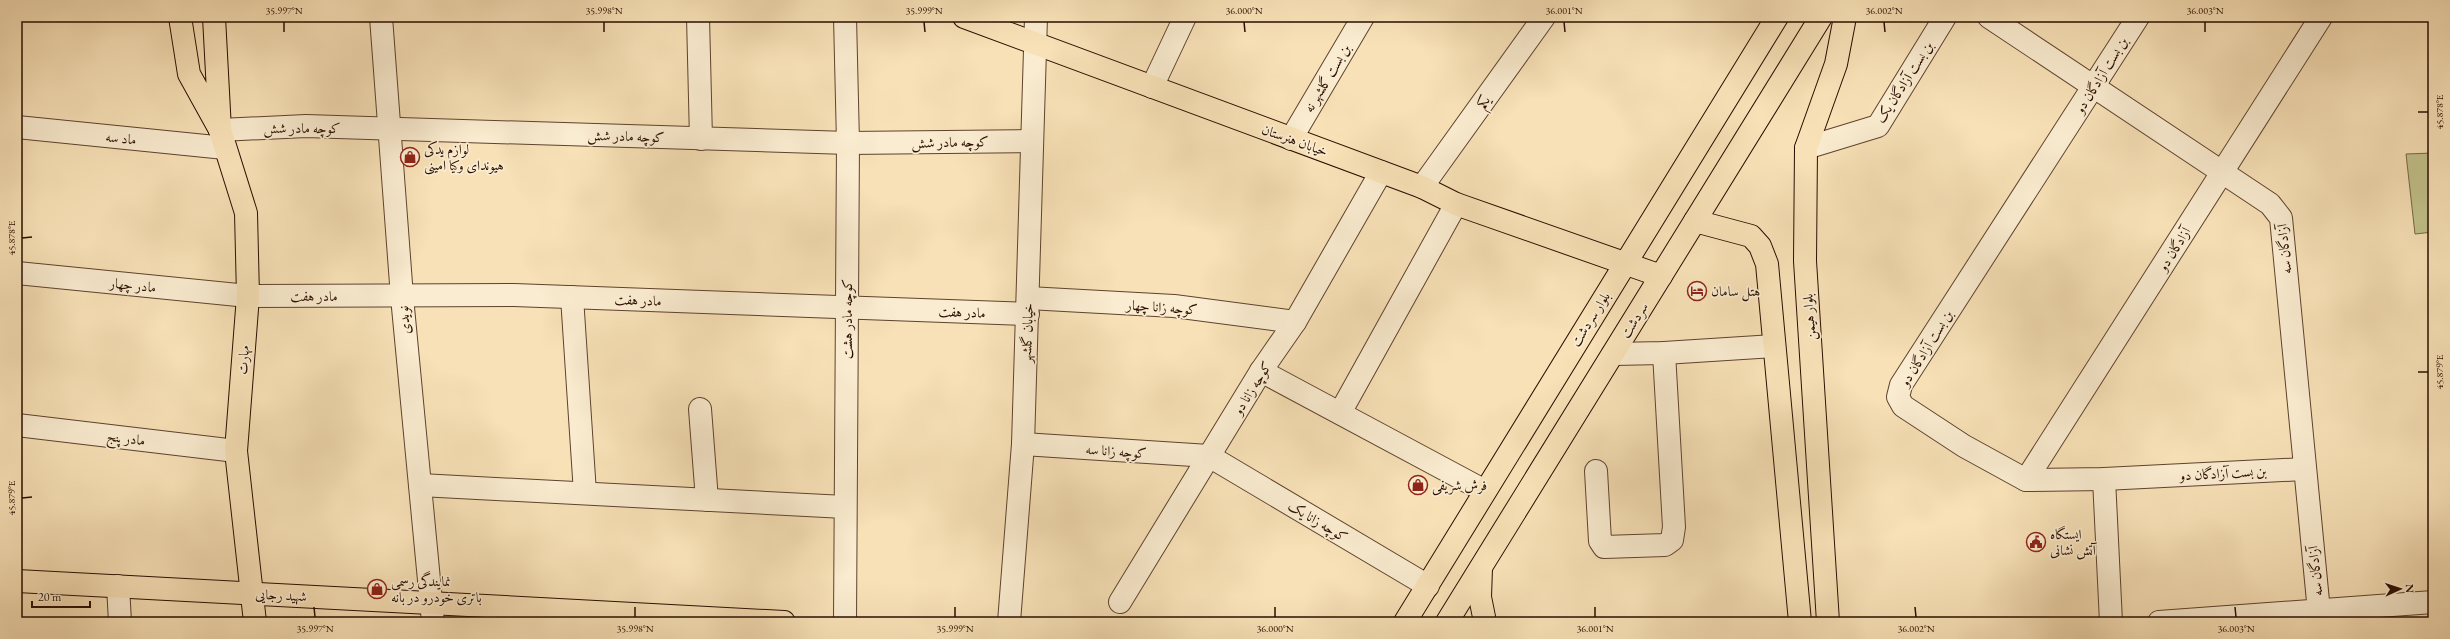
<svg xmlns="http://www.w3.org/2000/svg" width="2450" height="639" viewBox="0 0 2450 639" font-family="'EB Garamond',Amiri,serif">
<rect width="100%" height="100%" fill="#f8e1b7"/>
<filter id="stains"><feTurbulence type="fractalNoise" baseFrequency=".005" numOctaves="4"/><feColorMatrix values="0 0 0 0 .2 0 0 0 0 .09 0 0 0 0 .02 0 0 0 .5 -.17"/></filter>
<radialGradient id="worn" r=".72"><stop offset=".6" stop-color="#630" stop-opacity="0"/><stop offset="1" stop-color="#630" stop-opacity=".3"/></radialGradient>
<!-- green -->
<path fill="#c2c28b" stroke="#766846" d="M 2433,153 L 2433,232 L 2415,234 L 2406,154 Z"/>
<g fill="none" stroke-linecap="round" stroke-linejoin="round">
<defs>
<g id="minor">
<path d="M 381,17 L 402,297 L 433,622"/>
<path d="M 698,17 L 701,139"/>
<path d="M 1989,17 L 2270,204 L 2281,218 L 2320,622"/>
<path d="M 2138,17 L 1901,385 L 1898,397 L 1903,406 L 1964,446 L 2026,480 L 2104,479 L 2304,469"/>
<path d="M 1152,87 L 1185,17"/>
<path d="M 17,127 L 225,148"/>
<path d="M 220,130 L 306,126 L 848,143 L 1032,141"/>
<path d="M 1291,139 L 1363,17"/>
<path d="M 1806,148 L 1878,126 L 1945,17"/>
<path d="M 1422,187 L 1544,17"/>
<path d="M 17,273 L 248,296 L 514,295 L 1028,314"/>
<path d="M 572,297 L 585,493"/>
<path d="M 1028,298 L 1174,306 L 1295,322"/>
<path d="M 1613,354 L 1664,353 L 1774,346"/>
<path d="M 1261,371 L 1485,491"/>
<path d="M 700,409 L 707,500"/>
<path d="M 1340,413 L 1456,204"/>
<path d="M 17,425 L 236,451"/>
<path d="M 1023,444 L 1209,456 L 1428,586"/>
<path d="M 1596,471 L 1600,541 L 1604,547 L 1665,545 L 1672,540 L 1674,527 L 1664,353"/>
<path d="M 2104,479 L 2111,622"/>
<path d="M 2026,480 L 2321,17"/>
<path d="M 420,485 L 845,507"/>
<path d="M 118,586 L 120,622"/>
<path d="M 1120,602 L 1261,371 L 1295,322 L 1381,172"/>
<path d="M 845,622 L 848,143 L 845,17"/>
<path d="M 1009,622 L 1023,444 L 1036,17"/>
<path d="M 2159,622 L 2433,602"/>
</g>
<g id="major">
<path d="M 180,17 L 189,74 L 220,130 L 214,17"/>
<path d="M 964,17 L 1422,187 L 1456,204 L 1661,276"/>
<path d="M 220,130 L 246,213 L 248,296 L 236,451 L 255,622"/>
<path d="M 1695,221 L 1751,236 L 1760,246 L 1767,264 L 1800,622"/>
<path d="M 1481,568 L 1480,597 L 1485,622"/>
<path d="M 17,581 L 784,622"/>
<path d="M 1405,622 L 1777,17"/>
<path d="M 1447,622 L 1821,17"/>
<path d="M 1828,622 L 1805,261 L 1806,148 L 1836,64 L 1845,17"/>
</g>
</defs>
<!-- minor casing -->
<use href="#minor" stroke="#5e422e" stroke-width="24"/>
<!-- major casing -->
<use href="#major" stroke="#2a0d01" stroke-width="24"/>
<!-- minor -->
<use href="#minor" stroke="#faecd0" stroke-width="22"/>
<!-- major -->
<use href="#major" stroke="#f8e1b7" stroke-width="22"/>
</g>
<!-- ticks -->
<path fill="none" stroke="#2a0d01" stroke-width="1.5" d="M 284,22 L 284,32M 604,22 L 604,32M 924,22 L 925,32M 1244,22 L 1245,32M 1564,22 L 1565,32M 1884,22 L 1885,32M 2205,22 L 2205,32M 2418,112 L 2428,112M 22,238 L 32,237M 2418,372 L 2428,372M 22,498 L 32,497M 314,607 L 315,617M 635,607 L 635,617M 955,607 L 955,617M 1275,607 L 1275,617M 1595,607 L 1595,617M 1915,607 L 1916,617M 2235,607 L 2236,617"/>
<!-- icons -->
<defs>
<symbol id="shop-ring" viewBox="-11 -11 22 22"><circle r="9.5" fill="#faecd0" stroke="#8f2418" stroke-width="1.5"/><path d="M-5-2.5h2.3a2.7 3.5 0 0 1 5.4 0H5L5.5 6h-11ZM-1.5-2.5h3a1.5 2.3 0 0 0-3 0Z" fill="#8f2418"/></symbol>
<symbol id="hotel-ring" viewBox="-11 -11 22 22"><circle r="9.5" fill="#faecd0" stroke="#8f2418" stroke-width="1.5"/><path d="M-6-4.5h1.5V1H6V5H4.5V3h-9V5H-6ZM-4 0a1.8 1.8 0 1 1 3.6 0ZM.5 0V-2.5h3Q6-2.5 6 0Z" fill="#8f2418"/></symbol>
<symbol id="civic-ring" viewBox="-11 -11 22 22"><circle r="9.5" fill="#faecd0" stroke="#8f2418" stroke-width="1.5"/><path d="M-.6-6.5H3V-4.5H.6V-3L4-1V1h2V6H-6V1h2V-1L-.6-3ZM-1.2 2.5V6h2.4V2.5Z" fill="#8f2418"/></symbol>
</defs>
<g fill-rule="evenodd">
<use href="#shop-ring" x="399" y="146" width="22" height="22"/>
<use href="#hotel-ring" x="1686" y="280" width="22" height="22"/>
<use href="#shop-ring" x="1407" y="474" width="22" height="22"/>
<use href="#civic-ring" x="2025" y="531" width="22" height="22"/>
<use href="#shop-ring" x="366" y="578" width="22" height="22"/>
</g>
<g text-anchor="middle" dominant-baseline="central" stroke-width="3.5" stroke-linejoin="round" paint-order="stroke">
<!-- street labels -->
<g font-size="14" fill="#2a0d01" stroke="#faecd0">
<text transform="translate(2101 75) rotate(-58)">بن بست آزادگان دو</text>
<text transform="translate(1327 78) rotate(-59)">بن بست گلشهر نه</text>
<text transform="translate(1904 82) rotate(-57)">بن بست آزادگان یک</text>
<text transform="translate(1483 102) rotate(-54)">یکم</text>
<text x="302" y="128">کوچه مادر شش</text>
<text transform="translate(626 136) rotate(2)">کوچه مادر شش</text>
<text transform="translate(121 138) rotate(6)">ماد سه</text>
<text transform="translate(1295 140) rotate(20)">خیابان هنرستان</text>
<text transform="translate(950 142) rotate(-1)">کوچه مادر شش</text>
<text transform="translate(2174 249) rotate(-58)">آزادگان دو</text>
<text transform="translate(2284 249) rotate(-96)">آزادگان سه</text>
<text transform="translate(133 285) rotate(6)">مادر چهار</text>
<text x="314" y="296">مادر هفت</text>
<text transform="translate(638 300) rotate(2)">مادر هفت</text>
<text transform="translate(1162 307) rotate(4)">کوچه زانا چهار</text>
<text transform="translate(962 312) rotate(2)">مادر هفت</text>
<text transform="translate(1809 317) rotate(-94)">بلوار هیمن</text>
<text transform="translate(847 319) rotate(-90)">کوچه مادر هشت</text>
<text transform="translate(1590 319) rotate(-58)">بلوار سردشت</text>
<text transform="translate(404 320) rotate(-95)">نویدی</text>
<text transform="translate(1634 320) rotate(-58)">سردشت</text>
<text transform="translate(1027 333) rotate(-88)">خیابان گلشهر</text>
<text transform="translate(1926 348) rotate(-58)">بن بست آزادگان دو</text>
<text transform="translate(243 360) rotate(-86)">مهارت</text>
<text transform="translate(1252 388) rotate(-58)">کوچه زانا دو</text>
<text transform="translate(126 438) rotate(7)">مادر پنج</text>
<text transform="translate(1116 451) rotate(4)">کوچه زانا سه</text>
<text transform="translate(2223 473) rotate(-3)">بن بست آزادگان دو</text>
<text transform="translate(1318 521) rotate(31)">کوچه زانا یک</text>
<text transform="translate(2315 571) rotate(-96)">آزادگان سه</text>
<text transform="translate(281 595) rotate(3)">شهید رجایی</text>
</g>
<!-- poi labels -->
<g font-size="14" fill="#2a0d01" stroke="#faecd0" text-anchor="start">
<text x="424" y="149">لوازم یدکى<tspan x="424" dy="16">هیونداى وکیا امینى</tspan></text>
<text x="1711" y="291">هتل سامان</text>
<text x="1432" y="485">فرش شریفی</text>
<text x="2050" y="534">ایستگاه<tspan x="2050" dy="16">آتش نشانی</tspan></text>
<text x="391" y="581">نمایندگی رسمی<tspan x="391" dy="16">باتری خودرو در بانه</tspan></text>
</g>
</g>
<!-- margin -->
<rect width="2450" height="639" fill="none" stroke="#f8e1b7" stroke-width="44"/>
<!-- north arrow -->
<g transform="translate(2400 589) rotate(87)" stroke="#faecd0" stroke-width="3" paint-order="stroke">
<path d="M0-3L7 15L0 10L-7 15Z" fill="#2a0d01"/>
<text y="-6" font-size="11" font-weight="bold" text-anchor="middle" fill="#2a0d01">N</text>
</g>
<!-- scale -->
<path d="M32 601v6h58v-6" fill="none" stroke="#2a0d01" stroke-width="2"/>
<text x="38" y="601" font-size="12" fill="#2a0d01" stroke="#faecd0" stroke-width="3" paint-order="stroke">20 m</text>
<rect x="22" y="22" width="2406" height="595" fill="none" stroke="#2a0d01" stroke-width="1.5"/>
<g font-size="10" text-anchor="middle" fill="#2a0d01">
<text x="284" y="14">35.997°N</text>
<text x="604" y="14">35.998°N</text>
<text x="924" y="14">35.999°N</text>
<text x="1244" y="14">36.000°N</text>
<text x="1564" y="14">36.001°N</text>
<text x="1884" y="14">36.002°N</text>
<text x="2205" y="14">36.003°N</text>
<text transform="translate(2439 112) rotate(-90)" y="4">45.878°E</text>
<text transform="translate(11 238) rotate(-90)" y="4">45.878°E</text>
<text transform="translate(2439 372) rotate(-90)" y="4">45.879°E</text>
<text transform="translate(11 498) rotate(-90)" y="4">45.879°E</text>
<text x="315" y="632">35.997°N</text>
<text x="635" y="632">35.998°N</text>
<text x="955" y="632">35.999°N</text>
<text x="1275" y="632">36.000°N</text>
<text x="1595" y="632">36.001°N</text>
<text x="1916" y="632">36.002°N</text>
<text x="2236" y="632">36.003°N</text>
</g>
<rect width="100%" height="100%" filter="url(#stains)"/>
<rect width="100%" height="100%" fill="url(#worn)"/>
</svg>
